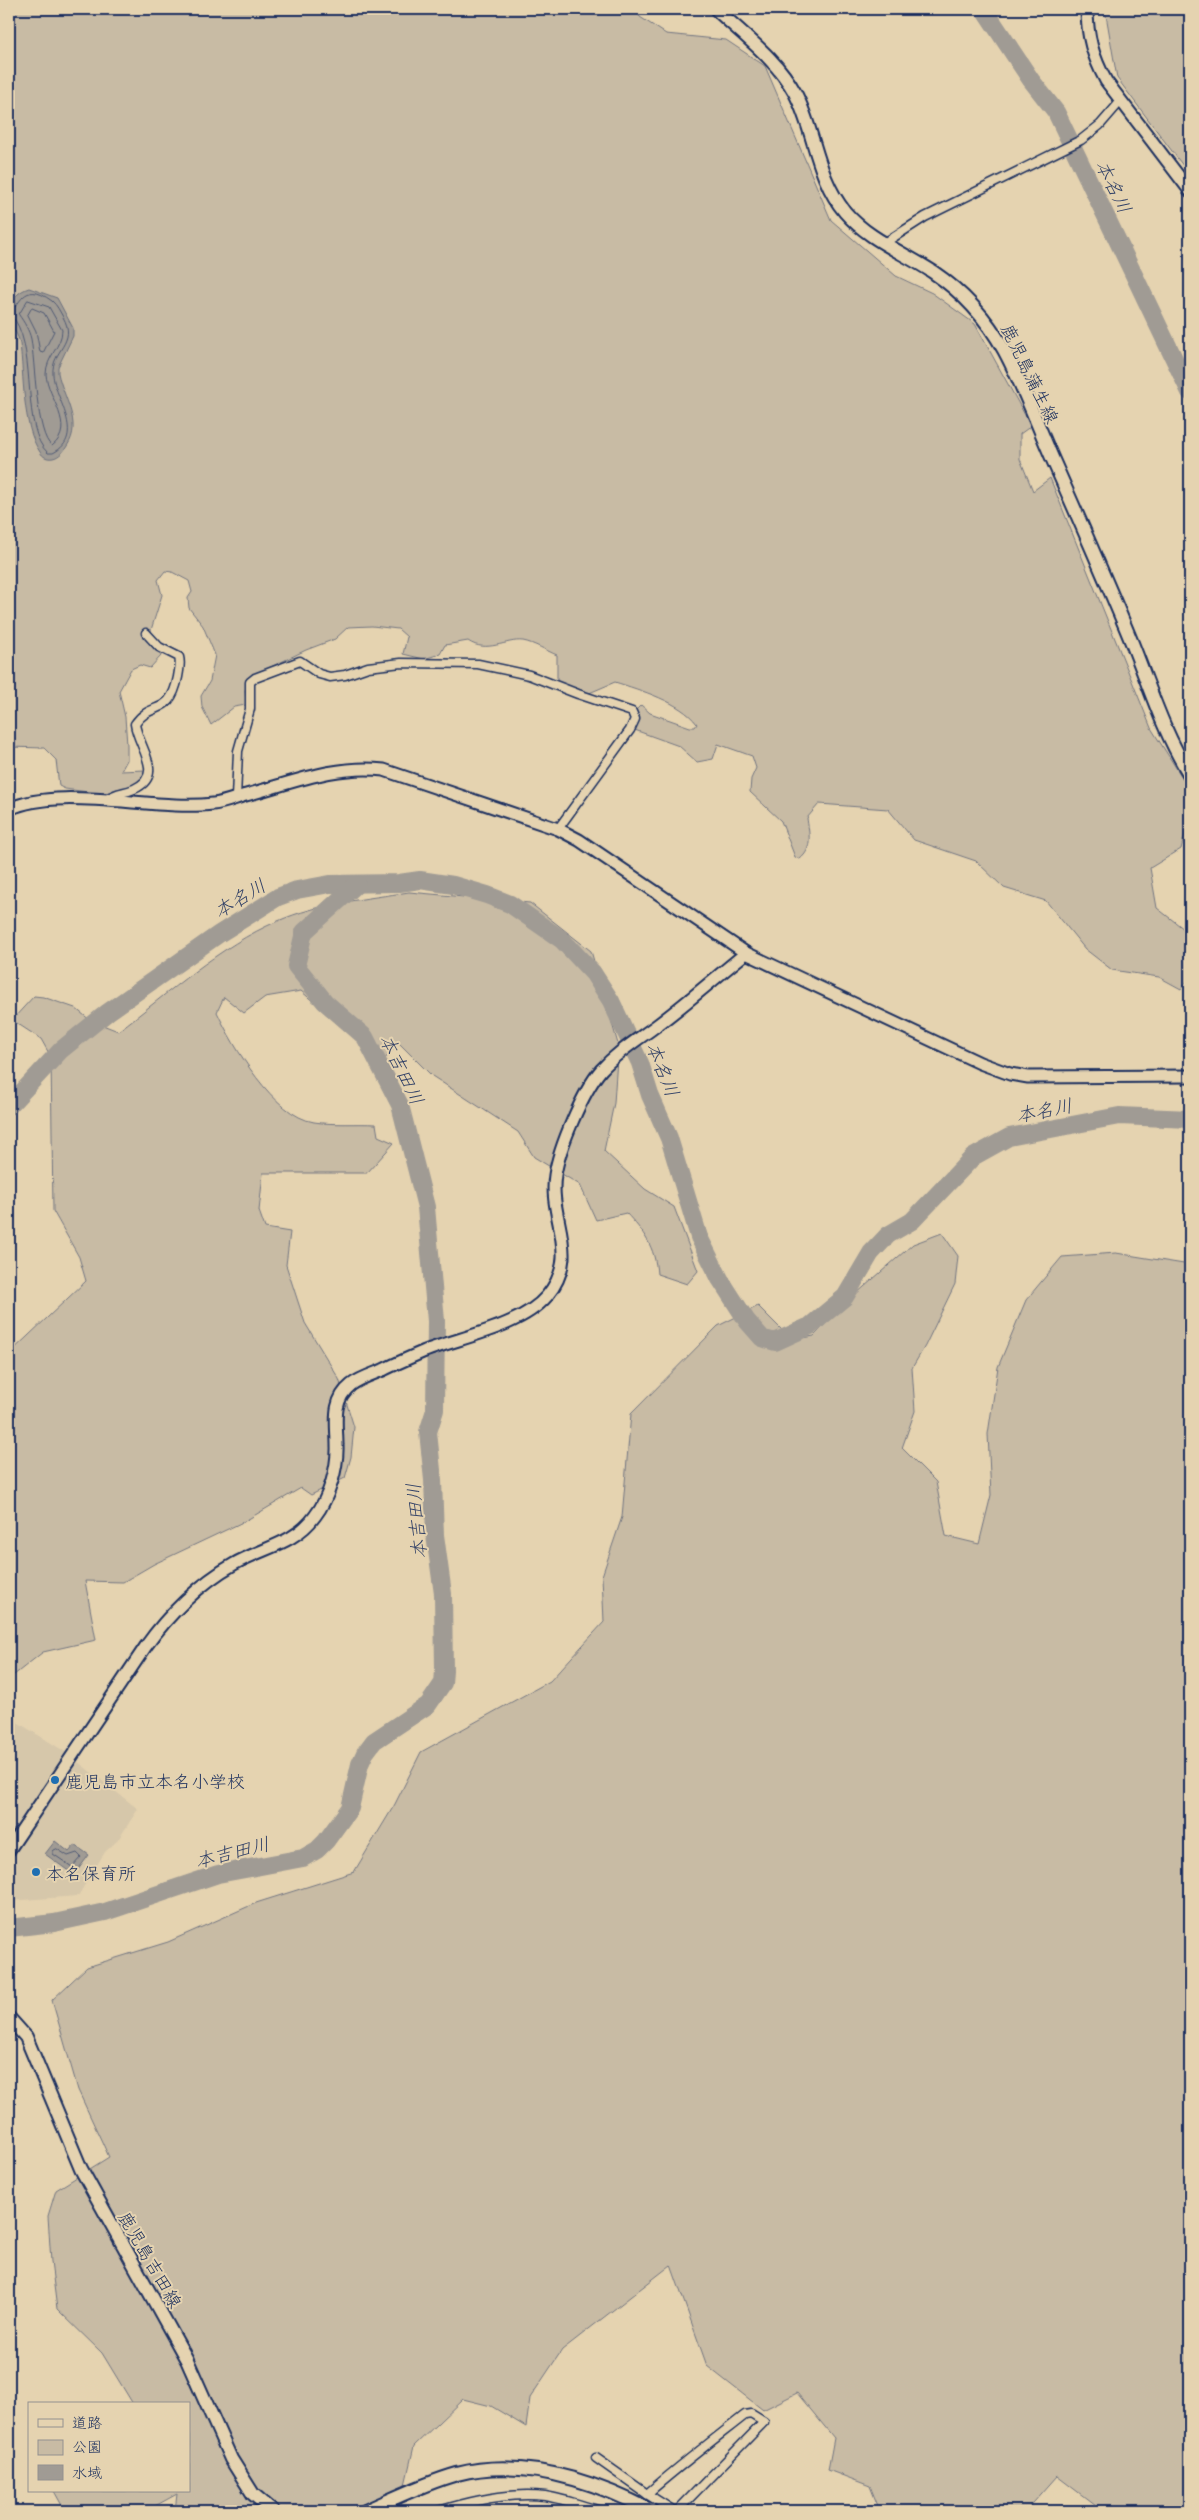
<svg xmlns="http://www.w3.org/2000/svg" width="1199" height="2520" viewBox="0 0 1199 2520" font-family="'Playpen Sans','Klee One',sans-serif">
<rect width="100%" height="100%" fill="#e5d3b0"/>
<filter id="ink" filterUnits="userSpaceOnUse"><feTurbulence type="fractalNoise" baseFrequency=".02" numOctaves="2"/><feDisplacementMap in="SourceGraphic" scale="10" xChannelSelector="R" yChannelSelector="G"/><feConvolveMatrix kernelMatrix="1 2 1 2 8 2 1 2 1" color-interpolation-filters="sRGB"/></filter>
<g filter="url(#ink)">
<!-- built -->
<path fill="#d6c7aa" d="M 9,1717 L 64,1751 L 138,1809 L 118,1840 L 105,1852 L 78,1896 L 9,1901 L 9,1858 L 20,1842 L 9,1833 Z"/>
<!-- green -->
<g fill="#c8bba4" stroke="#727581">
<path d="M 9,9 L 635,9 L 640,17 L 666,34 L 726,40 L 765,66 L 831,220 L 896,276 L 932,293 L 975,324 L 1031,426 L 1020,434 L 1020,459 L 1033,491 L 1050,478 L 1151,728 L 1190,790 L 1190,814 L 1181,849 L 1150,868 L 1157,908 L 1184,929 L 1190,942 L 1190,978 L 1181,989 L 1159,977 L 1112,970 L 1085,949 L 1046,901 L 1004,888 L 976,861 L 914,840 L 888,809 L 819,804 L 807,818 C 809,833 813,849 800,859 L 795,857 L 781,821 L 750,792 L 751,779 L 756,768 L 752,756 L 718,744 L 713,759 L 697,762 L 679,746 L 632,729 L 637,720 L 636,710 L 641,705 L 650,713 L 690,727 L 695,727 L 697,724 C 681,702 640,690 615,682 L 587,694 L 557,681 L 557,655 C 547,651 534,643 523,641 C 506,639 487,654 468,641 L 445,645 L 440,654 L 424,659 L 403,654 L 407,637 L 398,629 L 372,626 L 348,627 L 335,639 L 306,650 L 252,676 L 245,690 L 246,705 L 234,707 L 211,725 L 202,707 L 201,696 L 210,681 L 215,655 L 203,626 L 189,608 L 188,598 L 192,592 L 189,581 L 172,572 L 165,571 L 158,580 L 162,595 L 151,630 L 161,656 L 150,668 L 140,665 L 131,669 L 119,691 L 125,717 L 127,745 L 127,760 L 121,771 L 145,770 L 146,774 L 135,787 L 116,789 L 104,794 L 65,789 L 59,786 L 56,760 L 44,748 L 9,747 Z"/>
<path d="M 1105,9 L 1183,9 L 1190,29 L 1190,175 L 1117,78 Z"/>
<path d="M 409,892 L 530,903 L 591,951 L 618,1044 L 614,1103 L 604,1151 L 645,1189 L 674,1207 L 698,1271 L 687,1284 L 657,1274 C 655,1247 644,1232 626,1213 L 596,1220 L 580,1185 L 534,1157 L 518,1132 L 432,1076 L 399,1043 L 375,1070 L 357,1039 L 301,991 L 265,997 L 244,1013 L 224,997 L 217,1012 C 233,1046 274,1116 314,1122 C 333,1125 357,1123 376,1124 L 378,1136 L 394,1143 L 367,1173 L 263,1173 L 259,1211 L 265,1228 L 290,1232 L 286,1265 L 305,1323 L 339,1379 L 354,1427 L 351,1457 L 345,1478 L 311,1495 L 301,1488 L 245,1521 L 154,1564 L 123,1582 L 85,1581 L 96,1640 L 43,1652 L 9,1679 L 9,1354 L 86,1281 L 79,1257 L 53,1211 L 51,1057 L 41,1039 L 12,1020 L 34,996 L 43,997 L 75,1008 L 90,1020 L 118,1031 C 169,993 219,946 278,921 C 319,903 366,899 409,892 Z"/>
<path d="M 942,1233 L 958,1256 L 955,1284 L 925,1346 L 912,1368 L 915,1411 L 902,1448 L 936,1482 L 946,1536 L 979,1544 L 991,1495 L 988,1434 L 998,1367 L 1026,1300 L 1062,1257 L 1116,1253 L 1190,1265 L 1190,2511 L 1101,2511 L 1099,2508 L 1057,2476 L 1026,2511 L 880,2511 L 870,2486 L 828,2470 L 834,2438 L 797,2393 L 763,2410 L 707,2366 L 671,2265 L 562,2350 L 530,2398 L 526,2427 L 491,2406 L 463,2399 L 414,2446 L 399,2511 L 175,2511 L 177,2494 L 146,2511 L 65,2511 L 54,2491 L 189,2491 L 189,2404 L 133,2404 L 102,2353 L 57,2309 L 51,2262 L 48,2216 L 56,2190 L 109,2157 L 78,2090 L 52,2000 L 87,1967 L 168,1942 L 256,1903 L 354,1872 L 395,1804 L 421,1752 L 550,1681 L 604,1622 L 602,1576 L 622,1517 L 631,1414 L 718,1326 L 758,1306 L 792,1340 L 814,1336 L 840,1308 L 913,1244 Z"/>
</g>
<!-- water -->
<g fill="#a09b94" stroke="#6b707e">
<path d="M 29,288 L 57,298 L 73,328 L 73,336 L 58,367 L 58,373 C 63,397 83,423 67,446 C 64,451 59,457 53,458 C 47,459 43,457 40,452 C 22,426 24,375 20,344 C 18,331 5,322 9,309 C 12,298 19,291 29,288 Z"/>
<path d="M 55,1841 L 69,1852 L 75,1845 L 89,1855 L 74,1875 L 45,1854 Z"/>
</g>
<g fill="none" stroke-linecap="round" stroke-linejoin="round">
<!-- shore -->
<g stroke="#505a74" stroke-width="1">
<path d="M 28,300 L 49,307 L 62,330 C 62,346 46,357 46,374 C 47,397 77,427 52,446 C 36,436 35,360 31,339 C 29,330 24,322 19,315 Z"/>
<path d="M 32,308 L 44,313 L 54,331 L 43,353 L 40,352 L 36,331 L 28,315 Z"/>
<path d="M 9,311 C 21,309 21,278 52,301 C 57,305 60,312 63,317 C 78,343 51,350 53,374 C 54,398 87,436 53,453 L 48,453 C 21,429 37,354 15,320 L 9,318"/>
<path d="M 57,1849 L 68,1856 L 77,1853 L 81,1857 L 72,1867 L 53,1854 L 53,1851 Z"/>
</g>
<!-- river -->
<g stroke="#a09b94" stroke-width="18">
<path d="M 984,9 L 1031,80 L 1056,112 L 1190,392"/>
<path d="M 9,1106 L 61,1050 L 108,1012 L 219,934 L 278,897 L 297,890 L 330,884 L 399,883 L 420,880 L 453,885 L 487,895 L 510,904 L 562,940 L 593,973 L 611,1001 L 640,1063 L 650,1095 L 669,1138 L 699,1237 L 720,1279 L 747,1321 L 762,1338 L 775,1342 L 810,1326 L 845,1297 L 871,1253 L 888,1235 L 912,1221 L 973,1157 L 1009,1137 L 1119,1116 L 1190,1119"/>
<path d="M 9,1928 L 54,1923 L 105,1912 L 218,1874 L 303,1858 L 317,1850 L 326,1841 L 350,1808 L 360,1764 L 365,1753 L 374,1741 L 428,1705 L 443,1683 L 444,1671 L 443,1594 L 435,1535 L 433,1480 L 428,1432 L 435,1410 L 436,1321 L 426,1207 L 400,1105 L 365,1037 L 325,1002 L 296,966 L 304,932 L 357,884"/>
</g>
<defs>
<g id="street">
<path d="M 883,244 L 925,217 L 1081,140 L 1100,125 L 1120,102"/>
<path d="M 236,798 L 238,751 L 250,709 L 250,682 L 255,678 L 300,661 L 319,674 L 330,677 L 345,675 L 368,667 L 401,663 L 478,664 L 529,675 L 578,694 L 632,712 L 635,719 L 630,730 L 558,829"/>
<path d="M 105,800 C 119,791 122,794 134,789 C 166,775 138,747 135,724 C 151,700 170,718 178,677 C 179,670 181,664 179,657 L 159,647 L 146,633"/>
<path d="M 596,2458 L 647,2494"/>
<path d="M 439,2511 C 471,2501 512,2492 545,2496 C 564,2499 583,2506 601,2511"/>
<path d="M 674,2511 L 647,2494 C 679,2466 712,2441 745,2415 L 751,2414 L 764,2422 L 677,2511"/>
</g>
<g id="secondary">
<path d="M 1087,9 C 1087,36 1093,57 1106,81 L 1190,191"/>
<path d="M 9,809 C 59,785 155,811 213,804 C 224,803 235,798 246,795 C 291,783 336,764 384,770 L 558,829 L 579,840 L 746,953 L 980,1063 L 1010,1074 L 1028,1077 L 1190,1076"/>
<path d="M 9,1850 L 146,1646 C 168,1615 200,1583 234,1564 C 262,1548 295,1544 315,1516 C 329,1498 338,1468 337,1445 C 337,1423 331,1401 351,1385 C 360,1378 373,1374 383,1370 C 397,1363 411,1357 425,1351 C 461,1337 521,1327 547,1296 C 582,1254 548,1219 555,1175 C 559,1148 583,1091 601,1070 C 617,1052 637,1040 656,1026 C 687,1003 716,977 746,953"/>
</g>
<g id="primary">
<path d="M 716,9 C 744,36 776,58 795,93 C 815,131 816,177 845,212 C 869,240 903,252 933,272 C 964,293 986,317 1004,350 C 1023,385 1037,424 1053,460 C 1080,521 1107,582 1132,643 C 1150,688 1164,734 1190,775"/>
<path d="M 9,2018 L 26,2037 L 81,2169 L 187,2360 L 231,2459 L 253,2494 L 273,2511"/>
<path d="M 365,2511 C 395,2498 425,2483 457,2474 C 522,2457 594,2481 652,2511"/>
</g>
</defs>
<!-- street casing -->
<use href="#street" stroke="#1b2f5e" stroke-width="11"/>
<!-- secondary casing -->
<use href="#secondary" stroke="#1b2f5e" stroke-width="15"/>
<!-- primary casing -->
<use href="#primary" stroke="#1b2f5e" stroke-width="16"/>
<!-- street -->
<use href="#street" stroke="#e5d3b0" stroke-width="8"/>
<!-- secondary -->
<use href="#secondary" stroke="#e5d3b0" stroke-width="11"/>
<!-- primary -->
<use href="#primary" stroke="#e5d3b0" stroke-width="12"/>
</g>
</g>
<!-- markers -->
<g fill="#1f6fb2" stroke="#e5d3b0" stroke-width="2">
<circle cx="55" cy="1780" r="5"/>
<circle cx="36" cy="1872" r="5"/>
</g>
<g text-anchor="middle" dominant-baseline="central" stroke-width="4" stroke-linejoin="round" paint-order="stroke">
<!-- street labels -->
<g font-size="18" fill="#1b2f5e" stroke="#e5d3b0">
<text transform="translate(1031 373) rotate(64)">鹿児島蒲生線</text>
<text transform="translate(151 2259) rotate(60)">鹿児島吉田線</text>
</g>
<!-- poi labels -->
<g font-size="18" fill="#1b2f5e" stroke="#e5d3b0" text-anchor="start">
<text x="65" y="1780">鹿児島市立本名小学校</text>
<text x="46" y="1872">本名保育所</text>
</g>
<!-- water labels -->
<g font-size="19" font-style="italic" fill="#2f3f66" stroke="#e5d3b0">
<text transform="translate(1115 186) rotate(64)">本名川</text>
<text transform="translate(239 897) rotate(-31)">本名川</text>
<text transform="translate(403 1069) rotate(64)">本吉田川</text>
<text transform="translate(664 1069) rotate(68)">本名川</text>
<text transform="translate(1044 1109) rotate(-11)">本名川</text>
<text transform="translate(415 1521) rotate(-95)">本吉田川</text>
<text transform="translate(232 1851) rotate(-14)">本吉田川</text>
</g>
</g>
<!-- margin -->
<rect width="1199" height="2520" fill="none" stroke="#e5d3b0" stroke-width="30"/>
<rect x="15" y="15" width="1169" height="2490" fill="none" stroke="#1b2f5e" stroke-width="2" filter="url(#ink)"/>
<!-- legend -->
<rect x="28" y="2402" width="162" height="90" fill="#e5d3b0" stroke="#94918f"/>
<rect x="38" y="2419" width="25" height="8" fill="#e5d3b0" stroke="#94918f"/>
<text x="72" y="2428" font-size="15" fill="#1b2f5e">道路</text>
<rect x="38" y="2440" width="25" height="15" fill="#c8bba4" stroke="#94918f"/>
<text x="72" y="2452" font-size="15" fill="#1b2f5e">公園</text>
<rect x="38" y="2465" width="25" height="15" fill="#a09b94" stroke="#94918f"/>
<text x="72" y="2478" font-size="15" fill="#1b2f5e">水域</text>
</svg>
